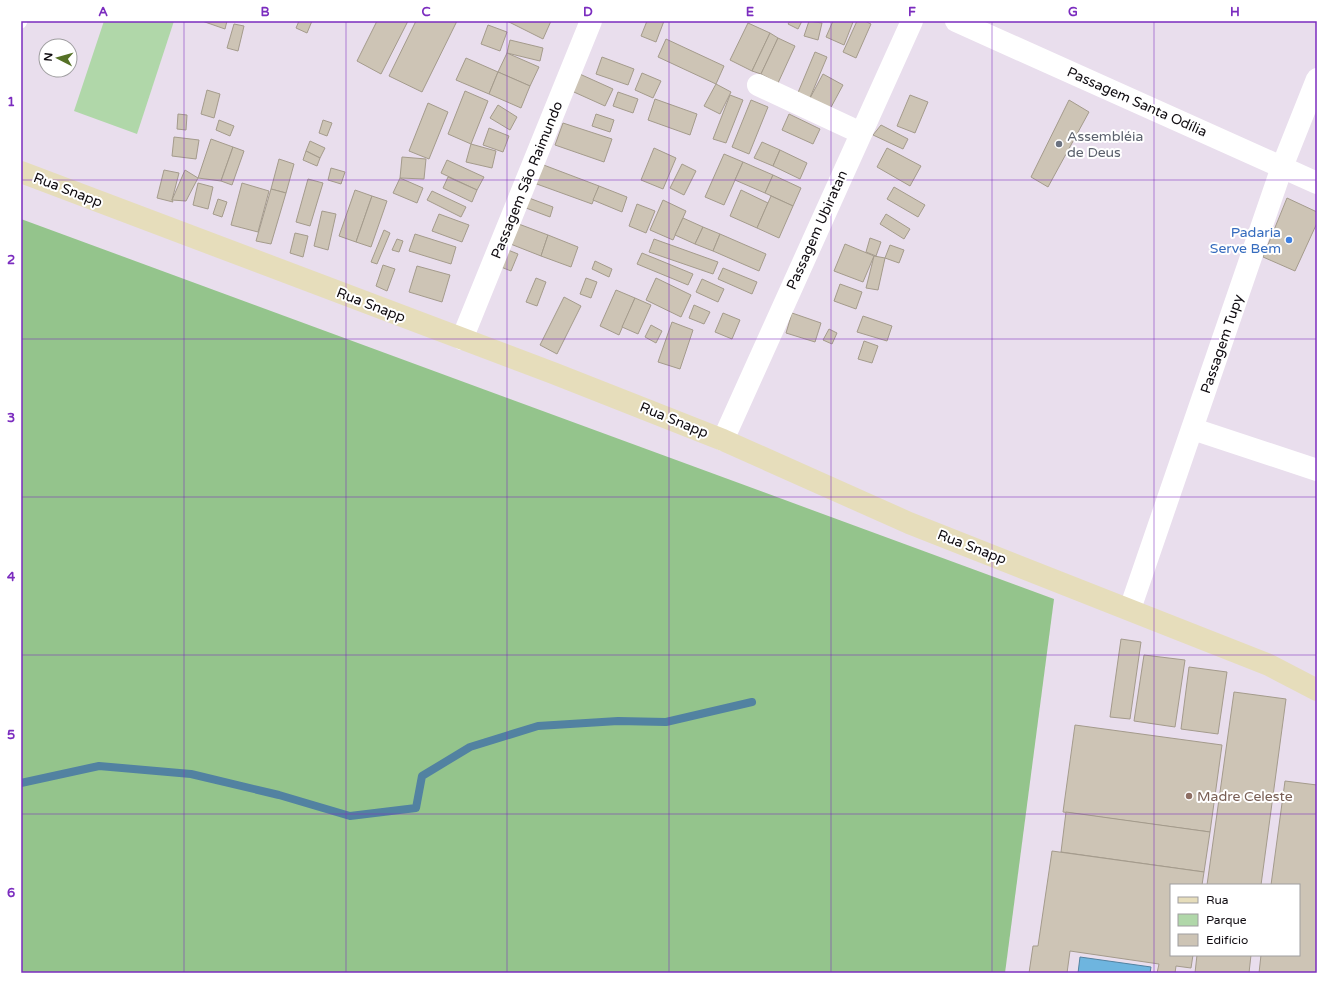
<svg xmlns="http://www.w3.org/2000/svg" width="1338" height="994" viewBox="0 0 1338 994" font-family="'Varela Round',sans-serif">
<rect width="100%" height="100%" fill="#e9deed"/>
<!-- green -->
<path fill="#b0d7a9" d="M 104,21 L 174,21 L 137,134 L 74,111 Z"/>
<!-- forest -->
<path fill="#94c48c" d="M 21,219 L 1054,599 L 1005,973 L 21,973 Z"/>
<!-- water -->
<path fill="#6eb5df" stroke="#5282a1" d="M 1080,957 L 1151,967 L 1150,973 L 1078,973 Z"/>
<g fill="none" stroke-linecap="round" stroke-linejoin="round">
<!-- stream -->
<path stroke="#5282a1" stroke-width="8" d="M 21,783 L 99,766 L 191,774 L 279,795 L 350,816 L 416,808 L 422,776 L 470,747 L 538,726 L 618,721 L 666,722 L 752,702"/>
</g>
<!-- building -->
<g fill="#cdc4b5" stroke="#a49b8c">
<path d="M 202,21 L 227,21 L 225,29 Z"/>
<path d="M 299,21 L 312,21 L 307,33 L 296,28 Z"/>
<path d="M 377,21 L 408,21 L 381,74 L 357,61 Z"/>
<path d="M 416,21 L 457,21 L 422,92 L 389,76 Z"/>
<path d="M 507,21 L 551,21 L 543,39 Z"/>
<path d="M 647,21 L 664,21 L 656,42 L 641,36 Z"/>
<path d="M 790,21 L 802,21 L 798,29 L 788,24 Z"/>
<path d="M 809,21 L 822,23 L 818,40 L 804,36 Z"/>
<path d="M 833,21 L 850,21 L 853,22 L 844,45 L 826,37 Z"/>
<path d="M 857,21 L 865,21 L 871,24 L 856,58 L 843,52 Z"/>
<path d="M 748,23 L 770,33 L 752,71 L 730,60 Z"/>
<path d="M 234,24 L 244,26 L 238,51 L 227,48 Z"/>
<path d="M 488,25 L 507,32 L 500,51 L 481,44 Z"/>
<path d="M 770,33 L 778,38 L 761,74 L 752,71 Z"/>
<path d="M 778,38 L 795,46 L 778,83 L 761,74 Z"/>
<path d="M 666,39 L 724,66 L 716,84 L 658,57 Z"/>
<path d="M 510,40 L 543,48 L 540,61 L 507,53 Z"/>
<path d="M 815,52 L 827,57 L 809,100 L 797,95 Z"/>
<path d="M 507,53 L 539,67 L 530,86 L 498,72 Z"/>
<path d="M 602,57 L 634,69 L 628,85 L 596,74 Z"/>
<path d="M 466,58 L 498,72 L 489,94 L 456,80 Z"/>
<path d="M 573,71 L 613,89 L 605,106 L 565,88 Z"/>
<path d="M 498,72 L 530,86 L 521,108 L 489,94 Z"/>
<path d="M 642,73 L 661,81 L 653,98 L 635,90 Z"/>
<path d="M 823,74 L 843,85 L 829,111 L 809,100 Z"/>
<path d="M 716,84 L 731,92 L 720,114 L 704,106 Z"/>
<path d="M 207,90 L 220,94 L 214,118 L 201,114 Z"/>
<path d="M 465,91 L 488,101 L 471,144 L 448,134 Z"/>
<path d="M 618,92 L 638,99 L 633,113 L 613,106 Z"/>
<path d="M 730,95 L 743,100 L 726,143 L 713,139 Z"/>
<path d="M 910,95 L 928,102 L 915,133 L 897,126 Z"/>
<path d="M 655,99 L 697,114 L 690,135 L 648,120 Z"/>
<path d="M 751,100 L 768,107 L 749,154 L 732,147 Z"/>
<path d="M 1069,100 L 1089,112 L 1048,187 L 1031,177 Z"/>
<path d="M 428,103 L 448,112 L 429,159 L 409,151 Z"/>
<path d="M 498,105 L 517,117 L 510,130 L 490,118 Z"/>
<path d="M 178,114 L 187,115 L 186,130 L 177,129 Z"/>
<path d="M 596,114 L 614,120 L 610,132 L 592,126 Z"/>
<path d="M 789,114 L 820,129 L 813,144 L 782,130 Z"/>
<path d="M 219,120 L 234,126 L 230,136 L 216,130 Z"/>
<path d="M 323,120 L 332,123 L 327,136 L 319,133 Z"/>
<path d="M 563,123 L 612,139 L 604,162 L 555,145 Z"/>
<path d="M 881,125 L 908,139 L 903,149 L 873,135 Z"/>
<path d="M 489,128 L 509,136 L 503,152 L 483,145 Z"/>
<path d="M 174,137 L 199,140 L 196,159 L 172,156 Z"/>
<path d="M 211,139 L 233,147 L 221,181 L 198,178 Z"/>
<path d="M 310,141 L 325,148 L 320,158 L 306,151 Z"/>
<path d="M 762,142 L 780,150 L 773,166 L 754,158 Z"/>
<path d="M 471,144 L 496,151 L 492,168 L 466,162 Z"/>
<path d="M 233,147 L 244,151 L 232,185 L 221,181 Z"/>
<path d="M 654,148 L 676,158 L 663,189 L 641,180 Z"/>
<path d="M 887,148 L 921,166 L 910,186 L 877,167 Z"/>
<path d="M 780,150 L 807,163 L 800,179 L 773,166 Z"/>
<path d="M 306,151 L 320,158 L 317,166 L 303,160 Z"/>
<path d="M 724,154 L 743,162 L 724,205 L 705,197 Z"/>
<path d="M 402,157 L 426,159 L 424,179 L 400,178 Z"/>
<path d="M 279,159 L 294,164 L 286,193 L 271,189 Z"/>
<path d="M 447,160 L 484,177 L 477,190 L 441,173 Z"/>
<path d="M 743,162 L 773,175 L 765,193 L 735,180 Z"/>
<path d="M 541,164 L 599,186 L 592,204 L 534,183 Z"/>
<path d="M 682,164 L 696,171 L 684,195 L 670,188 Z"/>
<path d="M 331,168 L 345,172 L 341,184 L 328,180 Z"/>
<path d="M 164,170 L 179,173 L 172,200 L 173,202 L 157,198 Z"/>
<path d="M 185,170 L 198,178 L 186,201 L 172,200 Z"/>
<path d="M 773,175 L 801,188 L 793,206 L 765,193 Z"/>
<path d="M 448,177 L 477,190 L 472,202 L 443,188 Z"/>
<path d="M 400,178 L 423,188 L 417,203 L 393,193 Z"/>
<path d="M 308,179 L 323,183 L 310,226 L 296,222 Z"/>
<path d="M 198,183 L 213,187 L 208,209 L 193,205 Z"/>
<path d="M 242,183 L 269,191 L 258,232 L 231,225 Z"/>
<path d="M 599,186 L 627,197 L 622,212 L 593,200 Z"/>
<path d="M 894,187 L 925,205 L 918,217 L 887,199 Z"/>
<path d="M 271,189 L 286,193 L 271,244 L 256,241 Z"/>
<path d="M 355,190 L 372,196 L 356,242 L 339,236 Z"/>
<path d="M 741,190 L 768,203 L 757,228 L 730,216 Z"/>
<path d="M 432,191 L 466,207 L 461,217 L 427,200 Z"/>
<path d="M 372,196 L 387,201 L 371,247 L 356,242 Z"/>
<path d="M 771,196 L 793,206 L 779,238 L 757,228 Z"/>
<path d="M 529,198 L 553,207 L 550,217 L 526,208 Z"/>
<path d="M 1287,198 L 1317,212 L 1317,223 L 1295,271 L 1263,257 Z"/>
<path d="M 218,199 L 227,202 L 222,217 L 213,214 Z"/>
<path d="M 663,200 L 686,211 L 673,240 L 650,230 Z"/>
<path d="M 637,204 L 655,211 L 646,233 L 629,226 Z"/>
<path d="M 322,211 L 336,214 L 328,250 L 314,246 Z"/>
<path d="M 439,214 L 469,225 L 462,242 L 432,231 Z"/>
<path d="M 886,214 L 910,229 L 904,239 L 880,224 Z"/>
<path d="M 683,218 L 703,227 L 695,244 L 675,235 Z"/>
<path d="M 516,223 L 548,235 L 541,256 L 508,243 Z"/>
<path d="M 703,227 L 720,234 L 713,251 L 695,244 Z"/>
<path d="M 384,230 L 390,233 L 377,264 L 371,262 Z"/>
<path d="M 295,233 L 308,236 L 303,257 L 290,253 Z"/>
<path d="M 415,234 L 456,247 L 451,264 L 409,251 Z"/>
<path d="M 720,234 L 766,254 L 759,271 L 713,251 Z"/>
<path d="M 548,235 L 578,247 L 571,267 L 541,256 Z"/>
<path d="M 870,238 L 881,242 L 876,256 L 866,252 Z"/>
<path d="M 397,239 L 403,241 L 399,252 L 392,250 Z"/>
<path d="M 654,239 L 718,262 L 713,274 L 649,252 Z"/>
<path d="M 845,244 L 874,256 L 863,282 L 834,271 Z"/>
<path d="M 890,245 L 904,250 L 899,263 L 885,258 Z"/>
<path d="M 508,250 L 518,254 L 511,271 L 501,267 Z"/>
<path d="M 642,253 L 693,274 L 688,285 L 637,264 Z"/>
<path d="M 874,256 L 885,258 L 878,290 L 866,288 Z"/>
<path d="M 595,261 L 612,269 L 609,277 L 592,269 Z"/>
<path d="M 383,265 L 395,269 L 387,291 L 376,286 Z"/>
<path d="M 417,266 L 450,275 L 442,302 L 409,292 Z"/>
<path d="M 723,268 L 757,282 L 752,294 L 718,279 Z"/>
<path d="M 536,278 L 546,282 L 537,306 L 526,302 Z"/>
<path d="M 586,278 L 597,282 L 591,298 L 580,294 Z"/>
<path d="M 656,278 L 691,295 L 681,317 L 646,300 Z"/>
<path d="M 702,279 L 724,289 L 718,302 L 696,292 Z"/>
<path d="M 840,284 L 862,292 L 856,309 L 834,301 Z"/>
<path d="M 616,290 L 635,298 L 619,335 L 600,326 Z"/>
<path d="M 564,297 L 581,306 L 557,354 L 540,345 Z"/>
<path d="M 635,298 L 651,305 L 638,334 L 622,327 Z"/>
<path d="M 694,305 L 710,312 L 704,324 L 689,318 Z"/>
<path d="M 723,313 L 740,320 L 732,339 L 715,332 Z"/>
<path d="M 792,313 L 821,323 L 815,342 L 786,333 Z"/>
<path d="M 863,316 L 892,326 L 887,341 L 857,332 Z"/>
<path d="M 672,322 L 693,330 L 680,369 L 658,362 Z"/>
<path d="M 651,325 L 662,331 L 656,343 L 645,337 Z"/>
<path d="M 829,329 L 837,333 L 832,344 L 823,340 Z"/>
<path d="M 864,341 L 878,346 L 872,363 L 858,359 Z"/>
<path d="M 1121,639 L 1141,642 L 1130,719 L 1110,717 Z"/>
<path d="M 1144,655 L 1185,660 L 1175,727 L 1134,721 Z"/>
<path d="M 1189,667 L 1227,672 L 1218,734 L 1181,729 Z"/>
<path d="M 1234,692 L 1286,699 L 1261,885 L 1207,885 Z"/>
<path d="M 1075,725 L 1222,745 L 1210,832 L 1063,812 Z"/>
<path d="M 1285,781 L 1317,785 L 1317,973 L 1259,973 L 1261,955 L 1299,955 L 1299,885 L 1271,885 Z"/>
<path d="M 1066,812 L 1210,832 L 1204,872 L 1061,852 Z"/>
<path d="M 1052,851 L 1204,872 L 1202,885 L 1171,885 L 1171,955 L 1193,955 L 1191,968 L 1176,966 L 1175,973 L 1157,973 L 1159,964 L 1070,951 L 1067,973 L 1029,973 L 1033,946 L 1038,946 Z"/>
<path d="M 1197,955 L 1251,955 L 1249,973 L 1195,973 Z"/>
</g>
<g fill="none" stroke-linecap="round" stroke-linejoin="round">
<!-- service -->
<path stroke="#fff" stroke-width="11" d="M 21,23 L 22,21"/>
<!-- minor -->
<g stroke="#fff" stroke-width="22">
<path d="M 956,21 L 1317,183"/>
<path d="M 758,85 L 861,133"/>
<path d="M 462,339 L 591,21"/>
<path d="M 1193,429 L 1317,470"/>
<path d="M 723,440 L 912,21"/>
<path d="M 1130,609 L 1282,167 L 1317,79"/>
</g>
<!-- secondary -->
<path stroke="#e6ddbb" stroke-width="22" d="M 21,172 L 553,373 L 723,440 L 909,523 L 1269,665 L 1317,690"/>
</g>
<!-- grid -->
<path fill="none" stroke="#7b2cbf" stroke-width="1" stroke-opacity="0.55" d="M 184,21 L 184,973M 346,21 L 346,973M 507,21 L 507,973M 669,21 L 669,973M 831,21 L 831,973M 992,21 L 992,973M 1154,21 L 1154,973M 21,180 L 1317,180M 21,339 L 1317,339M 21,497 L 1317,497M 21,655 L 1317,655M 21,814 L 1317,814"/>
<!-- markers -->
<circle fill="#6b7280" stroke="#fff" stroke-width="1.5" cx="1059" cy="144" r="4"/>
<circle fill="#3f7fe0" stroke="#fff" stroke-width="1.5" cx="1289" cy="240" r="4"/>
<circle fill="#8d6e63" stroke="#fff" stroke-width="1.5" cx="1189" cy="796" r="4"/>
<g text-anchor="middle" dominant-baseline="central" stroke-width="4" stroke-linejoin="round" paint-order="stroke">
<!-- street labels -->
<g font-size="14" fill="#100c11" stroke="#fff">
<text transform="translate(1137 102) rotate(24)">Passagem Santa Odília</text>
<text transform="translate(527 180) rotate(-68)">Passagem São Raimundo</text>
<text transform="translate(68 190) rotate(21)">Rua Snapp</text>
<text transform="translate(817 230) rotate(-66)">Passagem Ubiratan</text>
<text transform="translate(371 305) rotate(21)">Rua Snapp</text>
<text transform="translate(1222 344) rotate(-71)">Passagem Tupy</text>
<text transform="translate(674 420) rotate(22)">Rua Snapp</text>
<text transform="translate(972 547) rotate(21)">Rua Snapp</text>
</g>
<!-- worship labels -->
<g font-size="14" fill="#5b616d" stroke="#fff" text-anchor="start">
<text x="1067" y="136">Assembléia<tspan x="1067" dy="16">de Deus</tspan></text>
</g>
<!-- shop labels -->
<g font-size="14" fill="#366cbe" stroke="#fff" text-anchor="end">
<text x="1281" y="232">Padaria<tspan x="1281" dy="16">Serve Bem</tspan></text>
</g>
<!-- education labels -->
<g font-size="14" fill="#785e54" stroke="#fff" text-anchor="start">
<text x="1197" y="796">Madre Celeste</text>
</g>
</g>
<!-- border -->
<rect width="1338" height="994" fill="none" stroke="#ffffff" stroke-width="44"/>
<!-- legend -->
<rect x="1170" y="884" width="130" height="72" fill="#ffffff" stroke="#9f9ea0"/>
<rect x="1178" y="897" width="20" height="6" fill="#e6ddbb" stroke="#9f9ea0"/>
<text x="1206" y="904" font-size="12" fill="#100c11">Rua</text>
<rect x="1178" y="914" width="20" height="12" fill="#b0d7a9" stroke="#9f9ea0"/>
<text x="1206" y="924" font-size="12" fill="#100c11">Parque</text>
<rect x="1178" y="934" width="20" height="12" fill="#cdc4b5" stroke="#9f9ea0"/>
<text x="1206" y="944" font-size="12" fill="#100c11">Edifício</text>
<!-- north arrow -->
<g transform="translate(58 58) rotate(276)"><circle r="19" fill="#ffffff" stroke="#9f9ea0"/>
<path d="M0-3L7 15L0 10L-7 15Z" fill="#557126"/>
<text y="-6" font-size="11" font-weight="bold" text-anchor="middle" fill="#100c11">N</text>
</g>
<rect x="22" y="22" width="1294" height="950" fill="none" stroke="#7b2cbf" stroke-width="1.5"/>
<g font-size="13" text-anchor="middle" font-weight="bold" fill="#7b2cbf">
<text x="103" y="16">A</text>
<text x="265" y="16">B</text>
<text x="426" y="16">C</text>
<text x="588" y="16">D</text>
<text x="750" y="16">E</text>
<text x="912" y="16">F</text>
<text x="1073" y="16">G</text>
<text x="1235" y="16">H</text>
<text x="11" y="106">1</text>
<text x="11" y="264">2</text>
<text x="11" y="422">3</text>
<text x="11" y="581">4</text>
<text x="11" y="739">5</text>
<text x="11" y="897">6</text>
</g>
</svg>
